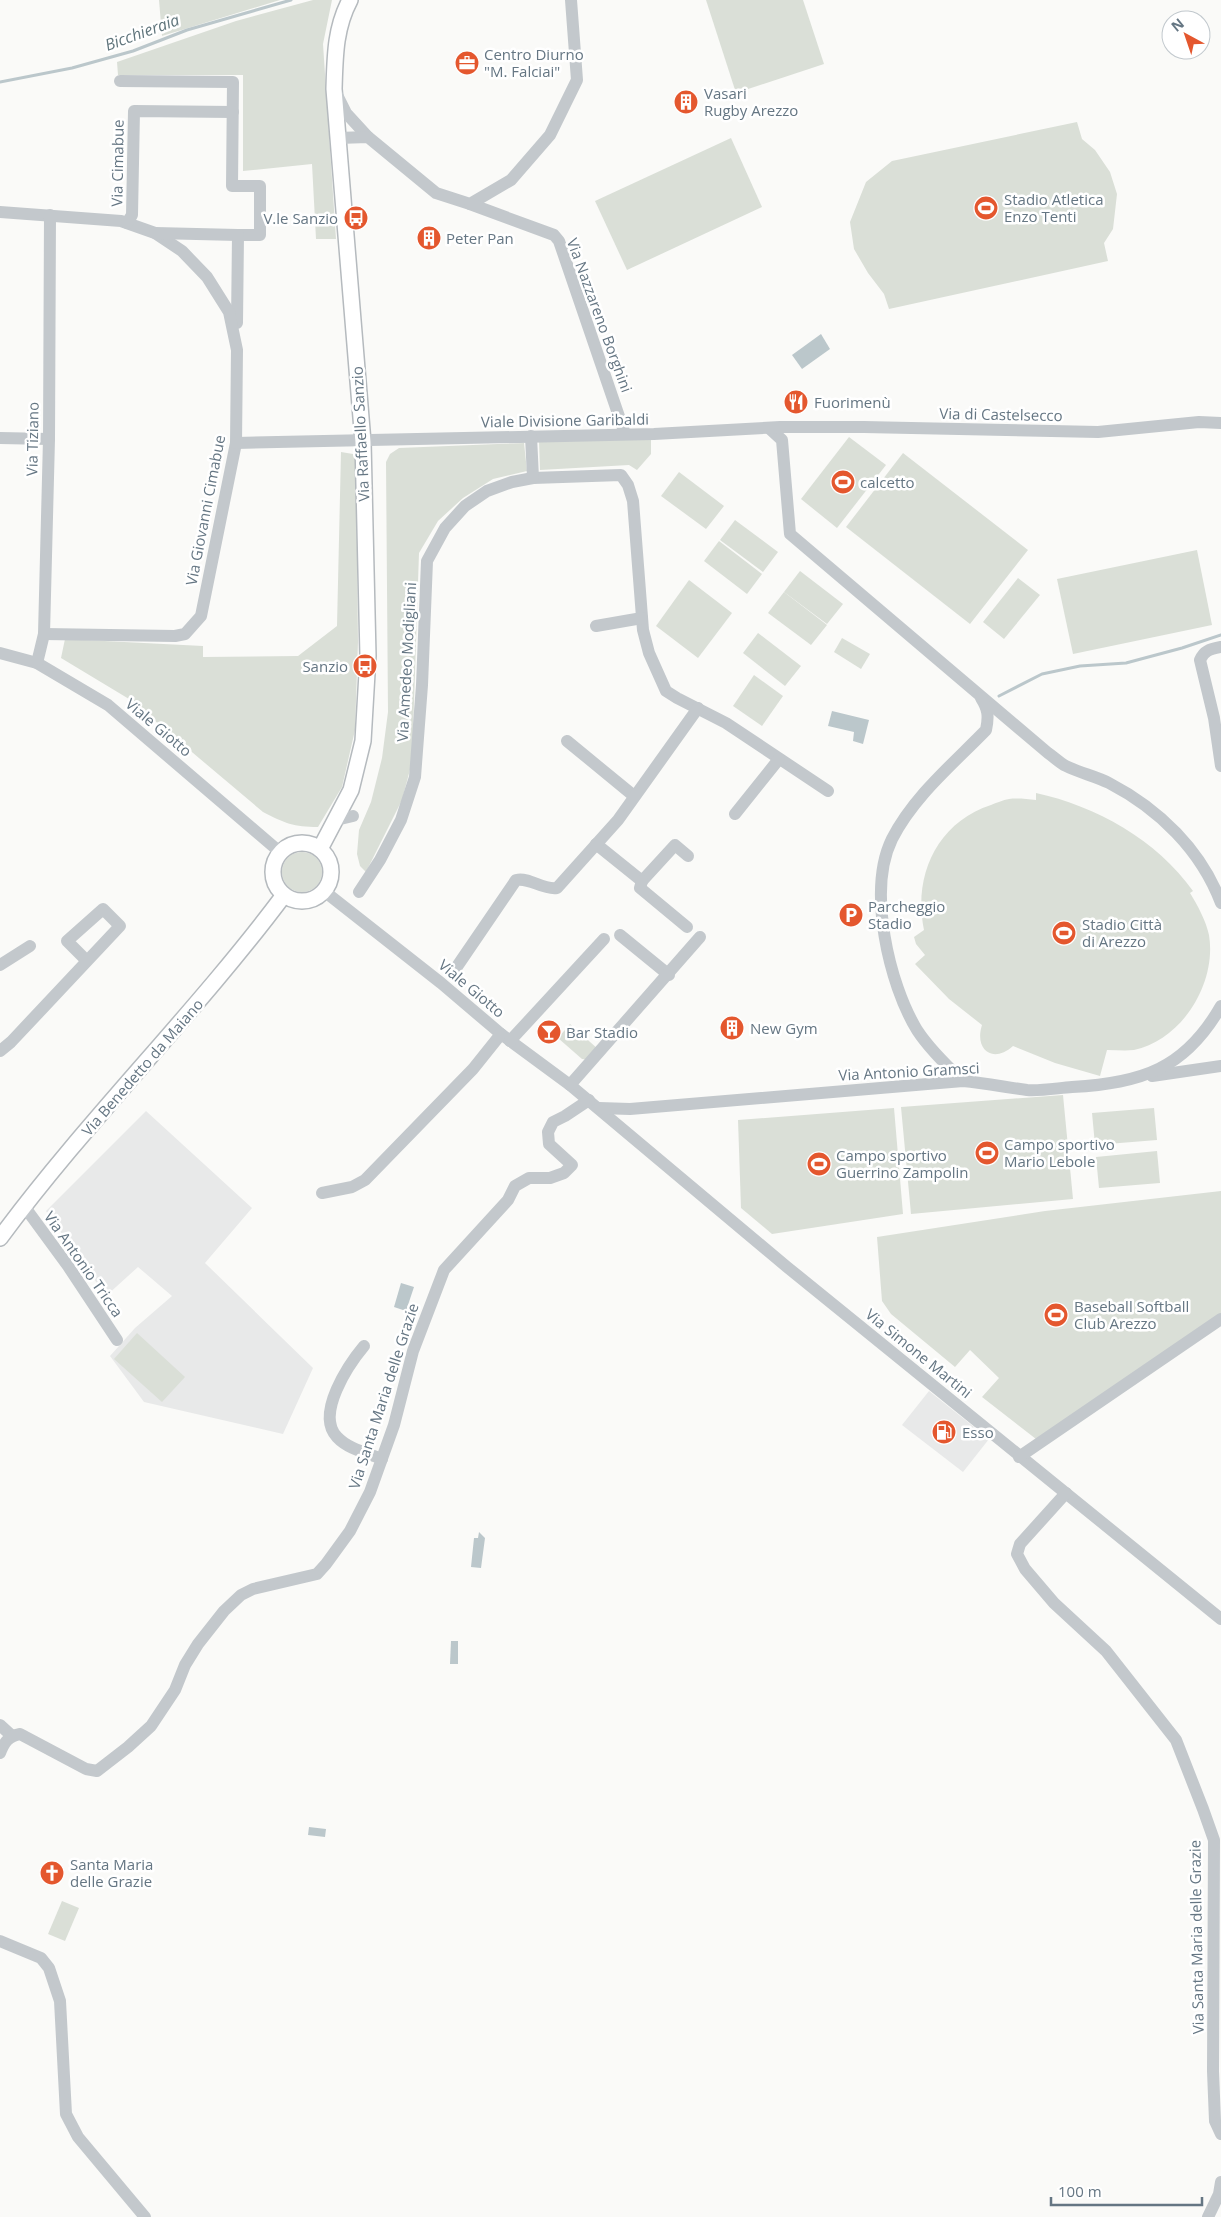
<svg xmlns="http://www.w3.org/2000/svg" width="1221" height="2217" viewBox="0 0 1221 2217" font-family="'Open Sans',sans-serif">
<rect width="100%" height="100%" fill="#fafaf8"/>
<!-- built -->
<g fill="#e8e9e9">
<path d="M 146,1111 L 252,1208 L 205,1263 L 313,1368 L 283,1434 L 144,1402 L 110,1356 L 135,1328 L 172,1296 L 138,1267 L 106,1296 L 46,1211 Z"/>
<path d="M 929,1391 L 989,1439 L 963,1472 L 902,1425 Z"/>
</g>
<!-- green -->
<g fill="#dadfd7">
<path d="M 159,0 L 280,0 L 162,36 Z"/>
<path d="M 313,0 L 332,0 L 323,44 L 336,239 L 316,239 L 312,164 L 243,171 L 243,75 L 118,75 L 117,62 L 236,21 Z"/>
<path d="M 706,0 L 803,0 L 824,64 L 736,93 Z"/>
<path d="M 1077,122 L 1082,139 L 1095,150 L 1110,172 L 1117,194 L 1113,229 L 1104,243 L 1108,261 L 889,309 L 884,294 L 868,273 L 854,249 L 850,222 L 866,182 L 892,161 Z"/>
<path d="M 731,138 L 762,207 L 627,270 L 595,201 Z"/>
<path d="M 849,437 L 886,465 L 837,528 L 801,499 Z"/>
<path d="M 651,439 L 651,454 L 637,470 L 629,465 L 540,470 L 539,441 Z"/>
<path d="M 524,443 L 527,471 L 493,479 L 463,498 L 438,521 L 419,553 L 412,762 L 402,800 L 366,872 L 360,866 L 357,854 L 359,830 L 371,802 L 382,758 L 388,712 L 386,462 L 390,454 L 399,448 Z"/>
<path d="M 341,452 L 353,454 L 356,461 L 358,642 L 355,730 L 342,787 L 318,827 C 294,827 284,823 263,812 L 129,699 L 61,658 L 65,639 L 203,646 L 203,657 L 298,656 L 337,626 Z"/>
<path d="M 903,453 L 1028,550 L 970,624 L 846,527 Z"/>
<path d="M 679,472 L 724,506 L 706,529 L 661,496 Z"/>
<path d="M 735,520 L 778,552 L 763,572 L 720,540 Z"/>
<path d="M 719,541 L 762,574 L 747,594 L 704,561 Z"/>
<path d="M 1197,550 L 1212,625 L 1073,654 L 1057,579 Z"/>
<path d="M 800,571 L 843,604 L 827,624 L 784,592 Z"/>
<path d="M 1018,578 L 1040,595 L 1004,639 L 983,622 Z"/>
<path d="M 689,580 L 732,613 L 698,658 L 656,626 Z"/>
<path d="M 784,592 L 827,625 L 811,645 L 768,613 Z"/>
<path d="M 758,633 L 801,666 L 785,686 L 743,653 Z"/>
<path d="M 842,638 L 870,654 L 861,669 L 834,652 Z"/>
<path d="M 754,675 L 783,696 L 762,726 L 733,706 Z"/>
<path d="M 1036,793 C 1096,806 1157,840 1193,891 L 1190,893 C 1198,906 1206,921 1209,935 C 1217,983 1182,1040 1134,1050 C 1125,1051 1116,1050 1107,1050 L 1100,1076 L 1055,1063 L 1013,1046 C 993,1064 974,1050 982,1025 L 949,999 L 915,964 L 925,955 L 916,944 L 914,937 L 924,930 C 913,877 936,823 991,805 C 996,803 1003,800 1009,799 C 1017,798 1027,799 1036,800 Z"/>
<circle cx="302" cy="872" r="20"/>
<path d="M 570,1024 L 599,1050 L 591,1060 L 582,1059 L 558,1038 Z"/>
<path d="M 1063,1095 L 1073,1199 L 911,1214 L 901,1107 Z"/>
<path d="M 894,1108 L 903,1214 L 772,1234 L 741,1208 L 738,1120 Z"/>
<path d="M 1154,1108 L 1157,1140 L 1095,1145 L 1092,1113 Z"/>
<path d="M 1157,1151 L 1160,1183 L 1099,1188 L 1096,1157 Z"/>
<path d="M 1221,1191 L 1221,1315 L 1036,1439 L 982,1397 L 999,1378 L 970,1350 L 955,1367 L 891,1314 L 882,1301 L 877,1237 L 1045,1211 Z"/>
<path d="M 137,1333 L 185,1377 L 162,1402 L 114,1359 Z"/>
<path d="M 62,1901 L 79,1908 L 65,1941 L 48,1934 Z"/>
</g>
<!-- water -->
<g fill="#bbc7cb">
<path d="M 821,334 L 830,349 L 802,369 L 792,355 Z"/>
<path d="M 832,711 L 869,720 L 863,744 L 853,741 L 854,732 L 828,726 Z"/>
<path d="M 401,1283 L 414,1287 L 406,1311 L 394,1307 Z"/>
<path d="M 479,1532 L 485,1538 L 481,1568 L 471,1567 L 474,1538 L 478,1538 Z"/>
<path d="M 451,1641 L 458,1641 L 458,1664 L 450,1664 Z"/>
<path d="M 309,1827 L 326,1829 L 325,1837 L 308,1835 Z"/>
</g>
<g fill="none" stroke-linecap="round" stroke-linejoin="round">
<!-- stream -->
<g stroke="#bbc7cb" stroke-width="3">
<path d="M 0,82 L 72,68 L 133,51 L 187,30 L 291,0"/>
<path d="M 999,696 L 1042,674 L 1080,666 L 1126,663 L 1182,648 L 1221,635"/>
</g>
<defs>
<g id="major">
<circle cx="302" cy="872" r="29"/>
<path d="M 320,849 L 351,790 L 363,741 L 368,656 L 363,442 L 334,89 C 335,57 335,28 350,0"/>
<path d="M 0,1238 C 88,1119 195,1014 284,895"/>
</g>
</defs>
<!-- major casing -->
<use href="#major" stroke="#b5babe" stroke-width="18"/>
<!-- minor -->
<g stroke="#c3c8cc" stroke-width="12">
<path d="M 120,81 L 233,82 L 232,186 L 260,186 L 260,235 L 238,235 L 237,323"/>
<path d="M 336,93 L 346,113 L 368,137"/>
<path d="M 338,138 L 368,137 L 436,193 L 470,204 L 511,180 L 550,135 L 577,80 L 571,0"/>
<path d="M 470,204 L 554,235 L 559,241 L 625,434"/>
<path d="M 0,212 L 121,221 L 155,233 L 182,251 L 207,277 L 229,312 L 237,350 L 236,443 L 201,616 L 185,634 L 175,636 L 44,634"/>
<path d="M 127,223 L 132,215 L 134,111 L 233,112"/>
<path d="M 155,233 L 238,235"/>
<path d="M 769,428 L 782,440 L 790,534 L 1048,753 C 1054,757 1060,763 1066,766 C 1080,773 1095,776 1109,783 C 1159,809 1201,850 1221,903"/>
<path d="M 0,438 L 49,439"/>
<path d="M 236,443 L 654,434 L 780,427 L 864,427 L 1098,432 L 1199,422 L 1221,423"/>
<path d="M 533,478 L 621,475 L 628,485 L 633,501 L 643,630 L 649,653 L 666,691 L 677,698 L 726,723 L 828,791"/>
<path d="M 596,626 L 642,618"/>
<path d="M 1221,647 C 1211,649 1204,650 1200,660 L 1214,718 L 1221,766"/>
<path d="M 0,653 L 37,663 L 108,705 L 281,853"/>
<path d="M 37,663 L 44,634 L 49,439 L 50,215"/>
<path d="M 567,741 L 634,796"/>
<path d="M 735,814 L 779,759"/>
<path d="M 336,820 L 353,816"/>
<path d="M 596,844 L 642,881 L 675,845 L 688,856"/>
<path d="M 642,881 L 640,888 L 687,927"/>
<path d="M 324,891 L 441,983 L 501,1034 L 570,1085 L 787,1267 L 1221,1619"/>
<path d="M 359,892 L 380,860 L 401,820 L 415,777 L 422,685 L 427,561 L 445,528 L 465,506 L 487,491 L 512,482 L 533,478 L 531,436"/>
<path d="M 620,935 L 669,975"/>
<path d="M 0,965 L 30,946"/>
<path d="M 456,968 L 516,880 C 530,877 542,890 557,888 L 618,820 L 698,708"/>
<path d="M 510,1041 L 604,939"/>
<path d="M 0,1051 L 11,1042 L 120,926 L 103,909 L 67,941 L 87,961"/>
<path d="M 1152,1076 L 1221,1066"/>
<path d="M 963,1081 C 948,1067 928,1047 917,1030 C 889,984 867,890 892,839 C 914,796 953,764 986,730 C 989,716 988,709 981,698"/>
<path d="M 570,1085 L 700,937"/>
<path d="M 599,1108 L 630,1109 L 963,1081 C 984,1083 1005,1087 1027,1090 C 1041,1091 1058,1088 1072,1087 C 1142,1083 1185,1069 1221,1006"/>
<path d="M 322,1193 L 352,1187 L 365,1180 L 473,1069 L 501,1034"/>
<path d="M 24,1206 L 68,1266 L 117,1340"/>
<path d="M 364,1346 C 349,1364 315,1414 337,1437 C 348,1449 367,1453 382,1459"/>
<path d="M 1019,1457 L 1221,1319"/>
<path d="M 1066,1493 L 1020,1544 L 1017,1554 L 1025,1569 L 1054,1603 L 1106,1651 L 1176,1740 L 1203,1809 L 1214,1840 L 1213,2071 L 1215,2121 L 1221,2134"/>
<path d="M 0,1725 L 12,1736"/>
<path d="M 0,1753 C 4,1743 8,1736 20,1734 L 86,1769 L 97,1771 L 128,1747 L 151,1726 L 175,1690 L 185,1665 L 198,1644 L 224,1611 L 241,1595 L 253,1589 L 317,1574 L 326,1564 L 350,1531 L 370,1492 L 394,1425 L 413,1351 L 444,1270 L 508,1200 L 515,1186 L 529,1178 L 550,1178 L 564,1173 L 572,1165 L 549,1144 L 548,1132 L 553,1122 L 565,1116 L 589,1100"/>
<path d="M 0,1941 L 41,1958 L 49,1968 L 60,2001 L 66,2114 L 78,2137 L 145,2217"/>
<path d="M 1208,2217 L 1219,2194 L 1221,2182"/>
</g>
<!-- major -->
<use href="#major" stroke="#fff" stroke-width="15"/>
</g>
<!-- icons -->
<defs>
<symbol id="office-disc" viewBox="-11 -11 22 22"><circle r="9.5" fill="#e4572e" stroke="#fff"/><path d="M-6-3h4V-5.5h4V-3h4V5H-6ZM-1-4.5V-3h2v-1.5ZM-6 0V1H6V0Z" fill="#fff"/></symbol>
<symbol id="building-disc" viewBox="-11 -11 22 22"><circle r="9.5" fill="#e4572e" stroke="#fff"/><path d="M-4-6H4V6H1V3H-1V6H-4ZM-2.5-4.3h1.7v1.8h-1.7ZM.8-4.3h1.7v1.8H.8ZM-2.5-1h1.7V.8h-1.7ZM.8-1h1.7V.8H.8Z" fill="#fff"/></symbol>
<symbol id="stadium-disc" viewBox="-11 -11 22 22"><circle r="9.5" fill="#e4572e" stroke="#fff"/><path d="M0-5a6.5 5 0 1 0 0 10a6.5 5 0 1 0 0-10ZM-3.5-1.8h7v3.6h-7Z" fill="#fff"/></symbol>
<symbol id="bus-disc" viewBox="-11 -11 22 22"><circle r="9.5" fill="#e4572e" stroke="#fff"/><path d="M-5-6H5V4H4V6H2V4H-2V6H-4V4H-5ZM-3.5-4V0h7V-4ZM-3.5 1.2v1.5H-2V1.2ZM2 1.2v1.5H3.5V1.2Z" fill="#fff"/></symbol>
<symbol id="restaurant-disc" viewBox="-11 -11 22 22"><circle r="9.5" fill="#e4572e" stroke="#fff"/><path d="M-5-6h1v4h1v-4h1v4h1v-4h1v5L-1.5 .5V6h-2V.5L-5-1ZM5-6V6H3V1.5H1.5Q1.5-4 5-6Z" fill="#fff"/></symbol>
<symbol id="parking-disc" viewBox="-11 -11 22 22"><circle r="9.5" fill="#e4572e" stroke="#fff"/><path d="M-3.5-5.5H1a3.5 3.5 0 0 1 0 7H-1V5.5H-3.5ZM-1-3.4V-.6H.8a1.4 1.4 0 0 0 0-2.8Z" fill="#fff"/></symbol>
<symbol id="bar-disc" viewBox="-11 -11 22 22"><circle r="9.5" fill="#e4572e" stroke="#fff"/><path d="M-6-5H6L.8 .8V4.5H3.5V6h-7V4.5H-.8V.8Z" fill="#fff"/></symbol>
<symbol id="fuel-disc" viewBox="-11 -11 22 22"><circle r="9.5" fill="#e4572e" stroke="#fff"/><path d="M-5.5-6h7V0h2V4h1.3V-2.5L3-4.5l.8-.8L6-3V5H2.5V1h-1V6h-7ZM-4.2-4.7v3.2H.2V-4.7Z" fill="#fff"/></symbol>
<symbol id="church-disc" viewBox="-11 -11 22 22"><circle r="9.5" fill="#e4572e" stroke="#fff"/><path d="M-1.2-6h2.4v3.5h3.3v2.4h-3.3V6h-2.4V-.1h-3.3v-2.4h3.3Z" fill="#fff"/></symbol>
</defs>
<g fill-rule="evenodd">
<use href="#office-disc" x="453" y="49" width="28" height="28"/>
<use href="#building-disc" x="672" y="88" width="28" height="28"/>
<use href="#stadium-disc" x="972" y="194" width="28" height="28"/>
<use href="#bus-disc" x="342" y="204" width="28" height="28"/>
<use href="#building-disc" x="415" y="224" width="28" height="28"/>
<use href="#restaurant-disc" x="782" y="388" width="28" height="28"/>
<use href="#stadium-disc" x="829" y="468" width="28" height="28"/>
<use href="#bus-disc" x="351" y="652" width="28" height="28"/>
<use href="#parking-disc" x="837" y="901" width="28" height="28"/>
<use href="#stadium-disc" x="1050" y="919" width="28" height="28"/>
<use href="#building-disc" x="718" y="1014" width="28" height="28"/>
<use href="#bar-disc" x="535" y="1018" width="28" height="28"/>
<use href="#stadium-disc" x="973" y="1139" width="28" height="28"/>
<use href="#stadium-disc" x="805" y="1150" width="28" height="28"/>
<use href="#stadium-disc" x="1042" y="1301" width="28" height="28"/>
<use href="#fuel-disc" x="930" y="1418" width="28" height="28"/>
<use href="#church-disc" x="38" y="1859" width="28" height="28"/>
</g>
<g text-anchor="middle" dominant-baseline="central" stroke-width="5" stroke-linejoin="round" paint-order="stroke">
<!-- poi labels -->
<g font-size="15" fill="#657683" stroke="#fff" text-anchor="start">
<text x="484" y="54">Centro Diurno<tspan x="484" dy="17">"M. Falciai"</tspan></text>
<text x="704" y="93">Vasari<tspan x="704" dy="17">Rugby Arezzo</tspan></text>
<text x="1004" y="199">Stadio Atletica<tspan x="1004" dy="17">Enzo Tenti</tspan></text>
<text x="338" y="218" text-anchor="end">V.le Sanzio</text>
<text x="446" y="238">Peter Pan</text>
<text x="814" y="402">Fuorimenù</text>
<text x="860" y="482">calcetto</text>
<text x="348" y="666" text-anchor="end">Sanzio</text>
<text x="868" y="906">Parcheggio<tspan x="868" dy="17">Stadio</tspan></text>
<text x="1082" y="924">Stadio Città<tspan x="1082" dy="17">di Arezzo</tspan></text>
<text x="750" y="1028">New Gym</text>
<text x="566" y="1032">Bar Stadio</text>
<text x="1004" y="1144">Campo sportivo<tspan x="1004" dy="17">Mario Lebole</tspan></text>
<text x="836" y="1155">Campo sportivo<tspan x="836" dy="17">Guerrino Zampolin</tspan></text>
<text x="1074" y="1306">Baseball Softball<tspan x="1074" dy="17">Club Arezzo</tspan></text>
<text x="962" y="1432">Esso</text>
<text x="70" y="1864">Santa Maria<tspan x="70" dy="17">delle Grazie</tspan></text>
</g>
<!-- street labels -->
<g font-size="15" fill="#657683" stroke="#fff">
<text transform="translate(117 163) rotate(-89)">Via Cimabue</text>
<text transform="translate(600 315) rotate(70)">Via Nazzareno Borghini</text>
<text transform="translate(1001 414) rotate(1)">Via di Castelsecco</text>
<text transform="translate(565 420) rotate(-1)">Viale Divisione Garibaldi</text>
<text transform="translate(360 434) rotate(-93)">Via Raffaello Sanzio</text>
<text transform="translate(32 439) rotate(-89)">Via Tiziano</text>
<text transform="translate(205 510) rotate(-79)">Via Giovanni Cimabue</text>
<text transform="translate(406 662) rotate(-87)">Via Amedeo Modigliani</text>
<text transform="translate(159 727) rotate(40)">Viale Giotto</text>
<text transform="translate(472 988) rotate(40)">Viale Giotto</text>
<text transform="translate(142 1067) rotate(-49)">Via Benedetto da Maiano</text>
<text transform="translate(909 1071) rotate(-3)">Via Antonio Gramsci</text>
<text transform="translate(84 1264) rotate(55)">Via Antonio Tricca</text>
<text transform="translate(919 1353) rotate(39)">Via Simone Martini</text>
<text transform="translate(383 1396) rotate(-72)">Via Santa Maria delle Grazie</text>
<text transform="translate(1196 1937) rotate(-91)">Via Santa Maria delle Grazie</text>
</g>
<!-- water labels -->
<g font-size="16" font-style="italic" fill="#60757c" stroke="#fff">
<text transform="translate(142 32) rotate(-20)">Bicchieraia</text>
</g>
</g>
<!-- north arrow -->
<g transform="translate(1186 35) rotate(320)"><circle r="24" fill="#ffffff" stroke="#c1c8cd"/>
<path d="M0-4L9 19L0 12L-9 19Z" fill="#e4572e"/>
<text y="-8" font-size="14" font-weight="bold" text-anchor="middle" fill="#657683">N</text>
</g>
<!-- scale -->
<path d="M1051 2197v8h151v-8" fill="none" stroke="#657683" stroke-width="2.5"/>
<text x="1058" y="2197" font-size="15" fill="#657683" stroke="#ffffff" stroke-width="4" paint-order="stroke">100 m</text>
</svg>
